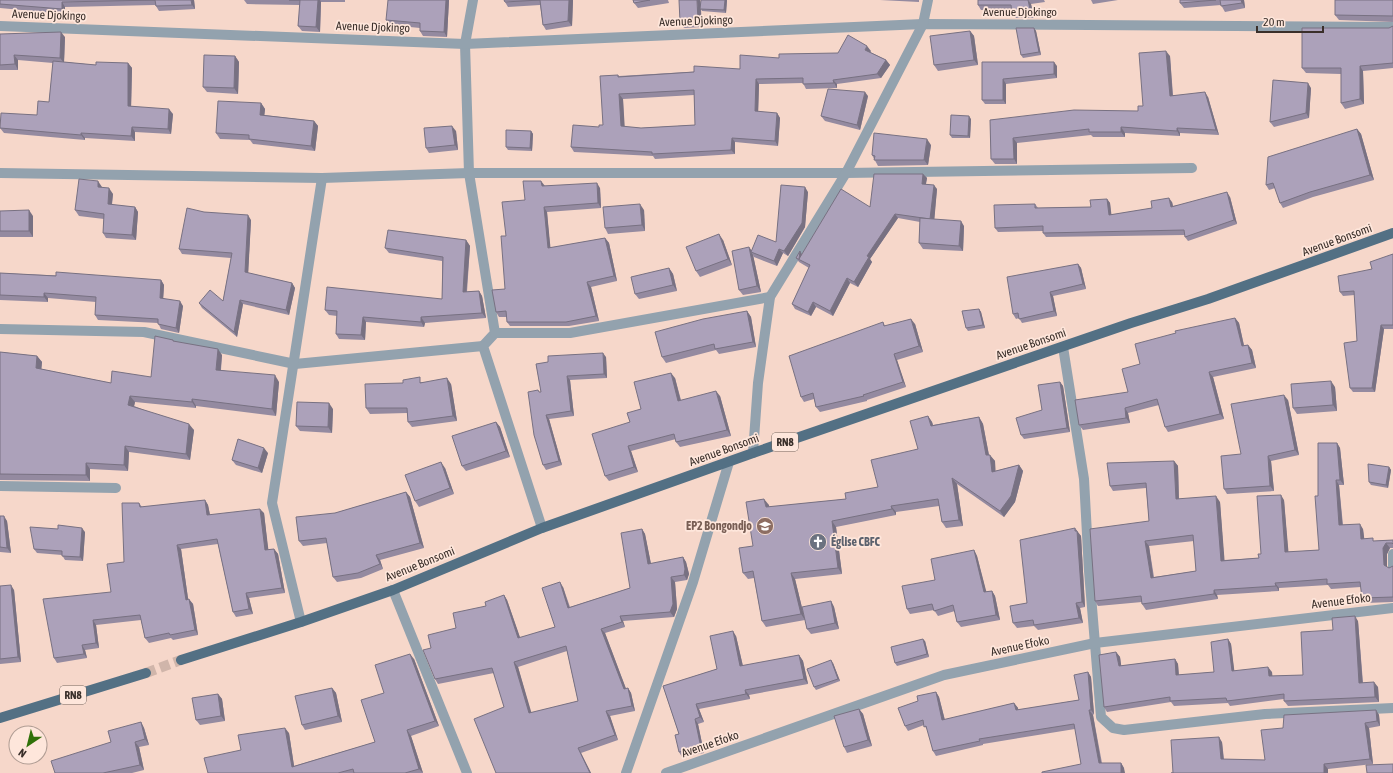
<svg xmlns="http://www.w3.org/2000/svg" width="1393" height="773" viewBox="0 0 1393 773" font-family="'Asap Condensed',sans-serif">
<rect width="100%" height="100%" fill="#f6d7ca"/>
<g fill="none" stroke-linecap="round" stroke-linejoin="round">
<!-- primary-tunnel -->
<path stroke="#d0b5aa" stroke-width="10" stroke-dasharray="10 5" stroke-linecap="butt" d="M 146,673 L 181,660"/>
<!-- street -->
<g stroke="#93a2ae" stroke-width="10">
<path d="M 473,0 L 465,44 L 469,173 L 495,333 L 483,346 L 542,528"/>
<path d="M 0,26 L 465,44 L 923,24 L 1393,27"/>
<path d="M 0,173 L 322,178 L 469,173 L 846,173 L 1192,168"/>
<path d="M 0,329 L 144,332 L 295,364 L 483,346"/>
<path d="M 495,333 L 570,333 L 770,297"/>
<path d="M 1063,347 L 1084,479 L 1089,571 L 1101,717 L 1113,728 L 1124,730 L 1265,714 L 1393,708"/>
<path d="M 753,453 L 758,383 L 770,297 L 846,173 L 923,24 L 928,0"/>
<path d="M 0,486 L 116,488"/>
<path d="M 1393,554 L 1393,567"/>
<path d="M 393,590 L 467,773"/>
<path d="M 301,622 L 272,503 L 322,178"/>
<path d="M 626,773 L 693,582 L 729,462"/>
<path d="M 666,773 L 944,675 L 1095,643 L 1393,608"/>
</g>
<!-- primary -->
<g stroke="#537084" stroke-width="10">
<path d="M 181,660 L 301,622 L 393,590 L 542,528 L 753,453 L 1131,323 L 1208,299 L 1393,233"/>
<path d="M 0,718 L 146,673"/>
</g>
</g>
<!-- wall -->
<g fill="#948aa0" fill-rule="evenodd">
<path d="M 0,0 L 194,0 L 195,9 L 159,11 L 156,6 L 155,5 L 65,7 L 65,14 L 0,8 Z"/>
<path d="M 244,0 L 345,0 L 345,2 L 321,2 L 320,32 L 302,31 L 298,26 L 300,5 L 247,4 Z"/>
<path d="M 449,0 L 447,37 L 423,36 L 420,31 L 420,28 L 390,25 L 386,20 Z"/>
<path d="M 504,0 L 573,0 L 572,26 L 546,30 L 543,25 L 540,5 L 508,7 L 505,2 Z"/>
<path d="M 633,0 L 668,0 L 669,3 L 638,8 L 634,3 Z"/>
<path d="M 701,0 L 727,0 L 726,13 L 702,11 L 701,9 L 702,27 L 684,28 L 680,22 L 700,5 Z"/>
<path d="M 880,0 L 919,0 L 919,2 Z"/>
<path d="M 978,0 L 1044,0 L 1045,2 L 1031,4 L 1034,18 L 1016,18 L 1012,13 L 1012,9 L 981,10 L 978,5 Z"/>
<path d="M 1091,0 L 1118,0 L 1093,4 Z"/>
<path d="M 1180,0 L 1244,0 L 1245,8 L 1225,12 L 1221,5 L 1184,8 L 1180,3 Z"/>
<path d="M 1393,0 L 1393,22 L 1339,20 L 1335,15 Z"/>
<path d="M 1393,26 L 1393,68 L 1363,71 L 1364,104 L 1345,109 L 1341,103 L 1341,74 L 1306,73 L 1302,68 L 1389,28 Z"/>
<path d="M 1034,28 L 1036,31 L 1041,55 L 1023,58 L 1021,55 Z"/>
<path d="M 970,31 L 974,36 L 978,65 L 938,71 L 934,65 Z"/>
<path d="M 0,34 L 65,37 L 64,62 L 96,65 L 128,63 L 132,68 L 131,106 L 173,114 L 171,134 L 135,132 L 135,141 L 85,138 L 85,140 L 4,133 L 0,128 L 37,115 L 49,102 L 53,63 L 18,60 L 18,70 L 0,70 Z"/>
<path d="M 871,51 L 870,52 L 886,60 L 890,65 L 881,78 L 837,84 L 837,88 L 806,89 L 803,83 L 759,84 L 758,112 L 777,113 L 780,118 L 778,146 L 735,142 L 735,154 L 655,159 L 653,156 L 574,152 L 571,147 L 599,127 L 603,125 L 618,75 L 619,76 L 740,69 L 779,58 ZM 694,95 L 695,125 L 641,128 L 624,127 L 623,99 Z"/>
<path d="M 235,56 L 239,62 L 238,94 L 207,92 L 203,87 Z"/>
<path d="M 1170,56 L 1173,95 L 1208,97 L 1219,135 L 1180,133 L 1180,136 L 1125,133 L 1125,137 L 1093,137 L 1091,135 L 1017,143 L 1017,164 L 995,164 L 991,159 L 990,120 L 1138,111 L 1143,106 Z"/>
<path d="M 982,62 L 1057,66 L 1057,78 L 1006,84 L 1006,104 L 985,104 L 982,100 Z"/>
<path d="M 1311,88 L 1309,118 L 1274,127 L 1270,122 Z"/>
<path d="M 868,96 L 860,130 L 825,121 L 821,116 Z"/>
<path d="M 261,103 L 265,109 L 264,115 L 314,121 L 318,126 L 315,151 L 253,144 L 250,140 L 220,139 L 216,133 Z"/>
<path d="M 971,119 L 970,138 L 952,138 L 950,135 Z"/>
<path d="M 1357,129 L 1361,134 L 1374,180 L 1313,197 L 1283,208 L 1280,203 L 1275,188 L 1269,190 L 1266,185 Z"/>
<path d="M 456,131 L 458,150 L 429,153 L 426,148 Z"/>
<path d="M 531,131 L 533,134 L 532,151 L 508,150 L 506,147 Z"/>
<path d="M 931,145 L 928,165 L 878,166 L 872,155 Z"/>
<path d="M 923,174 L 927,178 L 926,184 L 937,189 L 934,219 L 964,226 L 963,251 L 923,249 L 919,243 L 920,222 L 898,218 L 870,259 L 872,262 L 858,287 L 850,283 L 833,316 L 816,307 L 811,316 L 795,309 L 792,304 L 809,268 L 799,262 L 796,258 L 802,255 L 870,207 Z"/>
<path d="M 545,186 L 600,188 L 601,208 L 547,212 L 550,248 L 605,238 L 609,243 L 617,281 L 591,287 L 599,321 L 569,326 L 510,326 L 507,322 L 507,317 L 499,317 L 496,312 L 505,289 L 506,236 L 525,200 Z"/>
<path d="M 102,187 L 113,194 L 112,205 L 135,207 L 138,212 L 136,240 L 106,238 L 103,233 L 104,219 L 79,216 L 75,210 Z"/>
<path d="M 808,192 L 805,227 L 788,256 L 783,253 L 777,266 L 754,257 L 753,255 L 761,292 L 743,295 L 739,290 L 749,247 L 752,251 L 776,242 Z"/>
<path d="M 1230,197 L 1237,224 L 1188,241 L 1185,237 L 1185,235 L 1046,237 L 1043,233 L 1043,231 L 998,232 L 995,228 L 1035,204 L 1038,208 L 1091,207 L 1107,199 L 1110,203 L 1111,215 L 1152,208 L 1172,202 L 1173,206 Z"/>
<path d="M 644,210 L 645,231 L 608,234 L 605,228 Z"/>
<path d="M 0,211 L 33,216 L 33,237 L 0,237 Z"/>
<path d="M 204,212 L 251,220 L 248,273 L 292,283 L 295,288 L 289,315 L 243,304 L 237,337 L 202,308 L 199,303 L 223,301 L 231,258 L 182,254 L 179,249 Z"/>
<path d="M 466,240 L 470,246 L 467,292 L 479,291 L 482,296 L 486,318 L 425,323 L 424,327 L 366,322 L 365,340 L 339,339 L 336,334 L 337,316 L 329,315 L 325,310 L 442,299 L 442,261 L 389,253 L 385,248 Z"/>
<path d="M 723,240 L 732,265 L 700,277 L 696,271 Z"/>
<path d="M 1393,254 L 1393,329 L 1384,329 L 1375,392 L 1353,392 L 1350,388 L 1357,341 L 1355,295 L 1343,296 L 1340,292 Z"/>
<path d="M 1078,264 L 1081,268 L 1086,289 L 1053,296 L 1057,316 L 1022,323 L 1019,318 L 1016,319 L 1013,314 Z"/>
<path d="M 669,268 L 673,274 L 677,291 L 639,299 L 635,294 Z"/>
<path d="M 0,273 L 161,280 L 164,285 L 163,298 L 183,306 L 179,333 L 161,329 L 158,323 L 98,320 L 95,315 L 96,302 L 48,298 L 48,302 L 0,300 Z"/>
<path d="M 979,309 L 981,312 L 985,328 L 968,331 L 966,328 Z"/>
<path d="M 747,311 L 751,317 L 756,347 L 719,354 L 716,350 L 666,363 L 662,357 Z"/>
<path d="M 1235,318 L 1239,323 L 1244,345 L 1248,345 L 1252,350 L 1256,368 L 1213,377 L 1224,419 L 1168,432 L 1165,427 L 1159,405 L 1128,413 L 1130,423 L 1083,430 L 1079,425 L 1128,392 L 1140,364 Z"/>
<path d="M 883,322 L 885,326 L 915,324 L 923,352 L 897,360 L 906,387 L 867,400 L 867,401 L 820,412 L 816,407 L 814,399 L 804,402 L 801,397 Z"/>
<path d="M 173,340 L 174,341 L 222,355 L 221,370 L 279,382 L 276,416 L 196,406 L 196,408 L 135,402 L 134,406 L 194,430 L 190,460 L 129,452 L 128,471 L 90,469 L 90,481 L 0,480 L 0,352 L 37,356 L 42,362 L 41,369 L 111,383 L 151,377 Z"/>
<path d="M 606,357 L 607,378 L 570,380 L 574,416 L 549,419 L 562,465 L 546,470 L 543,465 L 540,392 L 541,392 L 536,364 Z"/>
<path d="M 675,378 L 681,400 L 720,396 L 731,436 L 680,447 L 676,442 L 676,439 L 631,451 L 638,472 L 609,481 L 605,476 L 630,422 L 641,409 Z"/>
<path d="M 423,382 L 451,384 L 457,421 L 412,427 L 408,422 L 407,413 L 370,414 L 366,408 L 403,383 Z"/>
<path d="M 1060,382 L 1063,386 L 1070,432 L 1024,439 L 1021,435 L 1042,410 Z"/>
<path d="M 1335,387 L 1337,411 L 1297,414 L 1293,408 Z"/>
<path d="M 1288,400 L 1299,455 L 1271,461 L 1274,491 L 1227,494 L 1224,489 L 1241,454 Z"/>
<path d="M 333,409 L 332,433 L 300,431 L 296,426 Z"/>
<path d="M 928,416 L 932,422 L 933,425 L 979,417 L 983,424 L 989,455 L 995,461 L 995,471 L 1019,465 L 1023,471 L 1015,502 L 1004,517 L 957,484 L 963,526 L 946,528 L 942,522 L 939,506 L 896,512 L 896,515 L 836,527 L 842,574 L 795,579 L 805,620 L 766,627 L 762,621 L 754,578 L 748,579 L 743,573 L 753,546 L 769,505 L 769,507 L 846,499 L 878,487 L 918,449 Z"/>
<path d="M 496,422 L 500,427 L 510,457 L 466,471 L 462,466 Z"/>
<path d="M 1337,443 L 1340,448 L 1344,485 L 1339,485 L 1343,525 L 1363,529 L 1364,539 L 1374,541 L 1393,540 L 1393,548 L 1390,548 L 1387,554 L 1387,567 L 1389,568 L 1393,566 L 1393,602 L 1365,603 L 1362,598 L 1361,587 L 1331,589 L 1328,585 L 1279,588 L 1279,591 L 1217,595 L 1218,599 L 1146,610 L 1142,604 L 1142,602 L 1098,606 L 1095,601 L 1149,521 L 1146,488 L 1113,491 L 1110,486 L 1174,461 L 1178,466 L 1179,499 L 1220,502 L 1224,560 L 1259,558 L 1261,554 L 1284,500 L 1288,552 L 1319,550 L 1318,496 ZM 1194,541 L 1196,571 L 1154,577 L 1149,546 Z"/>
<path d="M 268,453 L 262,473 L 236,465 L 232,460 Z"/>
<path d="M 1389,467 L 1391,470 L 1388,488 L 1371,485 L 1369,482 Z"/>
<path d="M 445,468 L 454,494 L 419,507 L 415,501 Z"/>
<path d="M 406,492 L 410,497 L 424,548 L 380,560 L 383,569 L 361,578 L 337,582 L 333,577 L 327,543 L 303,546 L 299,541 L 335,513 Z"/>
<path d="M 205,500 L 208,505 L 210,515 L 264,513 L 268,550 L 274,549 L 278,554 L 285,593 L 249,598 L 253,614 L 236,617 L 233,612 L 218,544 L 181,549 L 188,599 L 193,604 L 198,635 L 173,640 L 171,638 L 149,643 L 145,638 L 141,620 L 96,625 L 99,648 L 85,650 L 87,658 L 57,663 L 54,658 L 111,592 L 124,562 L 139,503 L 142,507 Z"/>
<path d="M 0,516 L 7,521 L 11,553 L 0,552 Z"/>
<path d="M 642,529 L 645,534 L 651,564 L 683,557 L 686,562 L 689,574 L 687,580 L 675,582 L 677,609 L 674,617 L 623,621 L 625,627 L 605,633 L 626,689 L 628,688 L 631,693 L 635,711 L 610,716 L 618,740 L 581,753 L 591,773 L 496,773 L 504,707 L 494,673 L 438,684 L 435,679 L 431,648 L 456,628 L 486,606 L 504,595 L 507,600 L 520,638 L 555,627 L 563,587 L 570,607 L 630,588 ZM 567,651 L 578,701 L 531,713 L 518,667 Z"/>
<path d="M 1076,531 L 1081,536 L 1085,607 L 1080,608 L 1083,623 L 1038,630 L 1034,626 L 1017,628 L 1013,623 Z"/>
<path d="M 85,532 L 83,561 L 65,560 L 62,555 L 37,553 L 34,549 Z"/>
<path d="M 974,550 L 977,556 L 986,592 L 992,591 L 995,596 L 1000,620 L 961,627 L 957,622 L 955,611 L 938,616 L 934,610 L 910,614 L 907,609 L 935,580 Z"/>
<path d="M 0,586 L 14,590 L 21,662 L 0,664 Z"/>
<path d="M 831,601 L 834,607 L 839,629 L 811,634 L 807,629 Z"/>
<path d="M 1358,621 L 1363,683 L 1378,687 L 1379,702 L 1288,706 L 1284,701 L 1284,699 L 1230,706 L 1228,703 L 1174,706 L 1171,702 L 1107,712 L 1104,707 L 1116,652 L 1120,657 L 1121,666 L 1175,659 L 1178,664 L 1179,675 L 1214,672 L 1228,639 L 1231,644 L 1234,671 L 1272,672 L 1272,676 L 1303,675 L 1333,630 Z"/>
<path d="M 736,636 L 743,666 L 799,655 L 803,661 L 808,684 L 749,695 L 750,699 L 699,709 L 704,722 L 698,724 L 704,753 L 682,757 L 679,752 L 679,734 L 663,686 L 717,669 Z"/>
<path d="M 925,641 L 929,657 L 897,666 L 895,663 Z"/>
<path d="M 414,659 L 439,726 L 411,736 L 423,773 L 208,773 L 241,750 L 289,733 L 294,766 L 375,742 L 384,693 Z"/>
<path d="M 833,663 L 840,681 L 816,690 L 814,687 Z"/>
<path d="M 1088,672 L 1091,677 L 1094,714 L 1093,715 L 1102,763 L 1121,763 L 1124,768 L 1081,764 L 1075,729 L 983,744 L 983,745 L 936,756 L 933,751 L 928,731 L 924,725 L 908,731 L 905,726 L 918,701 L 936,692 L 939,697 L 945,720 L 1014,703 L 1018,708 L 1018,710 L 1079,700 Z"/>
<path d="M 332,688 L 336,693 L 342,722 L 305,730 L 302,725 Z"/>
<path d="M 218,694 L 222,699 L 225,721 L 200,725 L 196,720 Z"/>
<path d="M 859,709 L 863,714 L 872,746 L 847,753 L 844,747 Z"/>
<path d="M 1376,710 L 1379,715 L 1380,726 L 1369,728 L 1373,764 L 1328,769 L 1328,773 L 1171,773 L 1173,773 L 1222,742 L 1224,759 L 1265,760 L 1283,728 Z"/>
<path d="M 141,722 L 144,728 L 149,745 L 139,747 L 144,770 L 132,773 L 55,773 L 111,742 Z"/>
</g>
<!-- shaded-wall -->
<g fill="#787182">
<path d="M 191,0 L 194,0 L 195,9 L 192,5 Z"/>
<path d="M 318,0 L 320,0 L 321,2 L 320,32 L 316,27 Z"/>
<path d="M 446,0 L 449,0 L 447,37 L 444,32 Z"/>
<path d="M 569,0 L 573,0 L 572,26 L 568,21 Z"/>
<path d="M 697,0 L 700,0 L 702,27 L 698,22 Z"/>
<path d="M 725,0 L 727,0 L 726,13 L 724,10 Z"/>
<path d="M 1028,0 L 1031,4 L 1034,18 L 1031,14 Z"/>
<path d="M 1241,0 L 1244,0 L 1245,8 L 1242,3 Z"/>
<path d="M 62,2 L 65,7 L 65,14 L 62,9 Z"/>
<path d="M 1034,28 L 1036,31 L 1041,55 L 1039,52 Z"/>
<path d="M 970,31 L 974,36 L 978,65 L 974,60 Z"/>
<path d="M 61,32 L 65,37 L 64,63 L 60,58 Z"/>
<path d="M 867,46 L 871,51 L 868,55 L 865,50 Z"/>
<path d="M 1166,51 L 1170,56 L 1173,101 L 1170,96 Z"/>
<path d="M 14,55 L 18,60 L 18,70 L 15,64 Z"/>
<path d="M 235,56 L 239,62 L 238,94 L 234,88 Z"/>
<path d="M 886,60 L 890,65 L 881,78 L 877,74 Z"/>
<path d="M 1054,62 L 1057,66 L 1057,78 L 1054,74 Z"/>
<path d="M 128,63 L 132,68 L 131,111 L 128,106 Z"/>
<path d="M 1360,66 L 1363,71 L 1364,104 L 1360,99 Z"/>
<path d="M 756,79 L 759,84 L 758,116 L 755,111 Z"/>
<path d="M 1003,79 L 1006,84 L 1006,104 L 1003,100 Z"/>
<path d="M 833,80 L 837,84 L 837,88 L 834,83 Z"/>
<path d="M 1308,83 L 1311,88 L 1309,118 L 1306,113 Z"/>
<path d="M 865,92 L 868,96 L 860,130 L 857,125 Z"/>
<path d="M 1205,92 L 1208,97 L 1219,135 L 1216,130 Z"/>
<path d="M 619,94 L 623,99 L 625,131 L 621,126 Z"/>
<path d="M 261,103 L 265,109 L 264,120 L 260,115 Z"/>
<path d="M 169,109 L 173,114 L 171,134 L 168,129 Z"/>
<path d="M 777,113 L 780,118 L 778,146 L 775,141 Z"/>
<path d="M 969,116 L 971,119 L 970,138 L 968,136 Z"/>
<path d="M 314,121 L 318,126 L 315,151 L 311,146 Z"/>
<path d="M 452,126 L 456,131 L 458,150 L 455,145 Z"/>
<path d="M 132,127 L 135,132 L 135,141 L 131,136 Z"/>
<path d="M 1121,127 L 1125,133 L 1125,137 L 1121,132 Z"/>
<path d="M 1177,128 L 1180,133 L 1180,136 L 1177,131 Z"/>
<path d="M 1357,129 L 1361,134 L 1374,180 L 1370,175 Z"/>
<path d="M 531,131 L 533,134 L 532,151 L 530,148 Z"/>
<path d="M 81,133 L 85,138 L 85,140 L 81,135 Z"/>
<path d="M 732,138 L 735,142 L 735,154 L 731,150 Z"/>
<path d="M 1013,138 L 1017,143 L 1017,164 L 1014,159 Z"/>
<path d="M 927,139 L 931,145 L 928,165 L 924,160 Z"/>
<path d="M 923,174 L 927,178 L 925,188 L 922,184 Z"/>
<path d="M 98,181 L 102,187 L 102,192 L 98,187 Z"/>
<path d="M 541,181 L 545,186 L 545,191 L 542,186 Z"/>
<path d="M 597,183 L 600,188 L 601,208 L 598,203 Z"/>
<path d="M 934,185 L 937,189 L 934,224 L 930,219 Z"/>
<path d="M 805,187 L 808,192 L 805,227 L 788,256 L 784,251 Z"/>
<path d="M 109,188 L 113,194 L 111,210 L 108,204 Z"/>
<path d="M 1227,192 L 1230,197 L 1237,224 L 1234,220 Z"/>
<path d="M 1169,198 L 1172,202 L 1174,211 L 1171,207 Z"/>
<path d="M 1107,199 L 1110,203 L 1112,219 L 1109,215 Z"/>
<path d="M 640,204 L 644,210 L 645,231 L 642,225 Z"/>
<path d="M 135,207 L 138,212 L 136,240 L 132,235 Z"/>
<path d="M 544,207 L 547,212 L 551,253 L 548,248 Z"/>
<path d="M 29,210 L 33,216 L 33,237 L 29,231 Z"/>
<path d="M 895,214 L 898,218 L 870,259 L 872,262 L 858,287 L 854,282 L 867,256 Z"/>
<path d="M 248,215 L 251,220 L 248,277 L 245,272 Z"/>
<path d="M 961,221 L 964,226 L 963,251 L 959,246 Z"/>
<path d="M 719,234 L 723,240 L 732,265 L 728,259 Z"/>
<path d="M 605,238 L 609,243 L 617,281 L 614,276 Z"/>
<path d="M 466,240 L 470,246 L 466,297 L 463,292 Z"/>
<path d="M 749,247 L 753,253 L 751,252 L 753,255 L 761,292 L 757,286 Z"/>
<path d="M 779,249 L 783,253 L 777,266 L 774,261 Z"/>
<path d="M 800,251 L 803,256 L 799,259 Z"/>
<path d="M 1078,264 L 1081,268 L 1086,289 L 1083,284 Z"/>
<path d="M 669,268 L 673,274 L 677,291 L 673,285 Z"/>
<path d="M 847,278 L 850,283 L 833,316 L 830,311 Z"/>
<path d="M 161,280 L 164,285 L 163,303 L 160,298 Z"/>
<path d="M 587,282 L 591,287 L 599,321 L 596,316 Z"/>
<path d="M 292,283 L 295,288 L 289,315 L 286,310 Z"/>
<path d="M 479,291 L 482,296 L 486,318 L 482,313 Z"/>
<path d="M 1050,292 L 1053,296 L 1057,316 L 1054,311 Z"/>
<path d="M 44,293 L 48,298 L 48,302 L 44,297 Z"/>
<path d="M 240,300 L 243,304 L 237,337 L 234,332 Z"/>
<path d="M 180,301 L 183,306 L 179,333 L 176,328 Z"/>
<path d="M 813,302 L 816,307 L 811,316 L 808,312 Z"/>
<path d="M 979,309 L 981,312 L 985,328 L 983,325 Z"/>
<path d="M 747,311 L 751,317 L 756,347 L 753,342 Z"/>
<path d="M 363,317 L 366,322 L 365,340 L 361,335 Z"/>
<path d="M 421,317 L 425,323 L 424,327 L 421,322 Z"/>
<path d="M 1235,318 L 1239,323 L 1245,351 L 1242,346 Z"/>
<path d="M 911,319 L 915,324 L 923,352 L 919,346 Z"/>
<path d="M 1381,325 L 1384,329 L 1375,392 L 1372,388 Z"/>
<path d="M 1248,345 L 1252,350 L 1256,368 L 1252,363 Z"/>
<path d="M 218,349 L 222,355 L 220,376 L 216,370 Z"/>
<path d="M 603,353 L 606,357 L 607,378 L 604,374 Z"/>
<path d="M 894,354 L 897,360 L 906,387 L 903,382 Z"/>
<path d="M 37,356 L 42,362 L 41,374 L 36,368 Z"/>
<path d="M 1209,372 L 1213,377 L 1224,419 L 1220,414 Z"/>
<path d="M 671,373 L 675,378 L 682,406 L 678,401 Z"/>
<path d="M 275,375 L 279,382 L 276,416 L 272,409 Z"/>
<path d="M 567,376 L 570,380 L 574,416 L 571,411 Z"/>
<path d="M 447,378 L 451,384 L 457,421 L 453,416 Z"/>
<path d="M 1331,381 L 1335,387 L 1337,411 L 1333,405 Z"/>
<path d="M 1060,382 L 1063,386 L 1070,432 L 1067,428 Z"/>
<path d="M 716,391 L 720,396 L 731,436 L 727,430 Z"/>
<path d="M 1284,395 L 1288,400 L 1299,455 L 1295,450 Z"/>
<path d="M 130,396 L 135,402 L 133,411 L 128,405 Z"/>
<path d="M 192,399 L 196,406 L 196,408 L 192,402 Z"/>
<path d="M 329,403 L 333,409 L 332,433 L 328,427 Z"/>
<path d="M 1125,408 L 1128,413 L 1130,423 L 1126,418 Z"/>
<path d="M 546,415 L 549,419 L 562,465 L 559,461 Z"/>
<path d="M 928,416 L 932,422 L 935,432 L 931,426 Z"/>
<path d="M 979,417 L 983,424 L 990,461 L 986,455 Z"/>
<path d="M 496,422 L 500,427 L 510,457 L 506,451 Z"/>
<path d="M 189,424 L 194,430 L 190,460 L 186,454 Z"/>
<path d="M 1337,443 L 1340,448 L 1344,485 L 1340,480 Z"/>
<path d="M 125,446 L 129,452 L 128,471 L 124,465 Z"/>
<path d="M 628,446 L 631,451 L 638,472 L 634,467 Z"/>
<path d="M 264,448 L 268,453 L 262,473 L 258,468 Z"/>
<path d="M 990,455 L 995,461 L 996,478 L 992,472 Z"/>
<path d="M 1268,456 L 1271,461 L 1274,491 L 1270,486 Z"/>
<path d="M 1174,461 L 1178,466 L 1179,505 L 1176,499 Z"/>
<path d="M 441,462 L 445,468 L 454,494 L 450,488 Z"/>
<path d="M 86,463 L 90,469 L 90,481 L 86,475 Z"/>
<path d="M 1019,465 L 1023,471 L 1015,502 L 1004,517 L 1000,511 Z"/>
<path d="M 1389,467 L 1391,470 L 1388,488 L 1386,485 Z"/>
<path d="M 952,478 L 957,484 L 963,526 L 959,520 Z"/>
<path d="M 1336,480 L 1339,485 L 1343,531 L 1339,525 Z"/>
<path d="M 406,492 L 410,497 L 424,548 L 420,543 Z"/>
<path d="M 1281,495 L 1284,500 L 1289,558 L 1285,552 Z"/>
<path d="M 1216,496 L 1220,502 L 1225,566 L 1221,561 Z"/>
<path d="M 764,499 L 769,505 L 770,513 L 766,507 Z"/>
<path d="M 205,500 L 208,505 L 211,520 L 207,515 Z"/>
<path d="M 891,506 L 896,512 L 896,515 L 892,509 Z"/>
<path d="M 260,509 L 264,513 L 269,555 L 265,550 Z"/>
<path d="M 4,516 L 7,521 L 11,553 L 7,548 Z"/>
<path d="M 832,521 L 836,527 L 842,574 L 838,568 Z"/>
<path d="M 1360,524 L 1363,529 L 1365,544 L 1361,539 Z"/>
<path d="M 82,528 L 85,532 L 83,561 L 80,557 Z"/>
<path d="M 1075,528 L 1081,536 L 1085,607 L 1082,602 Z"/>
<path d="M 642,529 L 645,534 L 652,569 L 648,564 Z"/>
<path d="M 1145,541 L 1149,546 L 1154,583 L 1151,578 Z"/>
<path d="M 1386,543 L 1390,548 L 1387,554 L 1387,570 L 1384,565 L 1383,548 Z"/>
<path d="M 177,545 L 181,549 L 189,605 L 186,600 Z"/>
<path d="M 274,549 L 278,554 L 285,593 L 282,588 Z"/>
<path d="M 974,550 L 977,556 L 988,598 L 984,592 Z"/>
<path d="M 376,555 L 380,560 L 383,569 L 380,564 Z"/>
<path d="M 683,557 L 686,562 L 689,574 L 687,580 L 684,575 Z"/>
<path d="M 791,573 L 795,579 L 805,620 L 801,614 Z"/>
<path d="M 671,577 L 675,582 L 677,609 L 674,617 L 670,612 Z"/>
<path d="M 560,582 L 563,587 L 571,613 L 568,608 Z"/>
<path d="M 1275,583 L 1279,588 L 1279,591 L 1276,586 Z"/>
<path d="M 11,585 L 14,590 L 21,662 L 18,657 Z"/>
<path d="M 1214,590 L 1217,595 L 1218,599 L 1214,594 Z"/>
<path d="M 992,591 L 995,596 L 1000,620 L 996,615 Z"/>
<path d="M 246,593 L 249,598 L 253,614 L 249,609 Z"/>
<path d="M 504,595 L 507,600 L 522,643 L 518,638 Z"/>
<path d="M 189,599 L 193,604 L 198,635 L 195,630 Z"/>
<path d="M 831,601 L 834,607 L 839,629 L 835,623 Z"/>
<path d="M 1076,603 L 1080,608 L 1083,623 L 1079,618 Z"/>
<path d="M 620,616 L 623,621 L 625,627 L 622,622 Z"/>
<path d="M 1355,616 L 1358,621 L 1363,688 L 1359,683 Z"/>
<path d="M 93,620 L 96,625 L 99,648 L 96,643 Z"/>
<path d="M 601,629 L 605,633 L 628,694 L 624,689 Z"/>
<path d="M 733,631 L 736,636 L 744,671 L 740,666 Z"/>
<path d="M 923,639 L 925,641 L 929,657 L 927,654 Z"/>
<path d="M 1228,639 L 1231,644 L 1235,676 L 1232,671 Z"/>
<path d="M 82,645 L 85,650 L 87,658 L 84,654 Z"/>
<path d="M 1116,652 L 1120,657 L 1122,671 L 1119,666 Z"/>
<path d="M 410,654 L 414,659 L 439,726 L 435,721 Z"/>
<path d="M 799,655 L 803,661 L 808,684 L 804,679 Z"/>
<path d="M 1175,659 L 1178,664 L 1179,680 L 1176,675 Z"/>
<path d="M 831,660 L 833,663 L 840,681 L 838,679 Z"/>
<path d="M 514,662 L 518,667 L 533,718 L 529,713 Z"/>
<path d="M 1268,667 L 1272,672 L 1273,681 L 1269,676 Z"/>
<path d="M 1088,672 L 1091,677 L 1094,714 L 1091,710 Z"/>
<path d="M 1374,682 L 1378,687 L 1379,702 L 1375,697 Z"/>
<path d="M 332,688 L 336,693 L 342,722 L 338,716 Z"/>
<path d="M 628,688 L 631,693 L 635,711 L 632,706 Z"/>
<path d="M 745,690 L 749,695 L 750,699 L 746,694 Z"/>
<path d="M 936,692 L 939,697 L 946,725 L 942,720 Z"/>
<path d="M 218,694 L 222,699 L 225,721 L 221,716 Z"/>
<path d="M 1014,703 L 1018,708 L 1019,715 L 1016,710 Z"/>
<path d="M 696,704 L 699,709 L 704,722 L 700,717 Z"/>
<path d="M 859,709 L 863,714 L 872,746 L 868,740 Z"/>
<path d="M 1089,710 L 1093,715 L 1102,768 L 1099,763 Z"/>
<path d="M 1376,710 L 1379,715 L 1380,726 L 1377,721 Z"/>
<path d="M 606,711 L 610,716 L 618,740 L 615,735 Z"/>
<path d="M 695,719 L 698,724 L 704,753 L 701,748 Z"/>
<path d="M 141,722 L 144,728 L 149,745 L 145,739 Z"/>
<path d="M 1365,723 L 1369,728 L 1373,764 L 1370,759 Z"/>
<path d="M 285,728 L 289,733 L 295,772 L 292,767 Z"/>
<path d="M 407,730 L 411,736 L 423,773 L 419,769 Z"/>
<path d="M 1219,737 L 1222,742 L 1224,764 L 1221,759 Z"/>
<path d="M 135,742 L 139,747 L 144,770 L 140,765 Z"/>
<path d="M 578,748 L 581,753 L 591,773 L 590,773 Z"/>
<path d="M 1121,763 L 1124,768 L 1125,773 L 1121,773 Z"/>
<path d="M 1324,764 L 1328,769 L 1328,773 L 1324,773 Z"/>
</g>
<!-- building -->
<g fill="#aca1ba" stroke="#787182" fill-rule="evenodd">
<path d="M 0,0 L 191,0 L 192,5 L 156,6 L 155,0 L 62,2 L 62,9 L 0,4 Z"/>
<path d="M 289,0 L 318,0 L 316,27 L 298,26 L 300,0 Z"/>
<path d="M 388,0 L 446,0 L 444,32 L 420,31 L 420,23 L 386,20 Z"/>
<path d="M 504,0 L 569,0 L 568,21 L 543,25 L 540,0 L 505,2 Z"/>
<path d="M 633,0 L 650,0 L 634,3 Z"/>
<path d="M 679,0 L 697,0 L 698,22 L 680,22 Z"/>
<path d="M 701,0 L 725,0 L 724,10 L 700,9 Z"/>
<path d="M 978,0 L 1028,0 L 1031,14 L 1012,13 L 1011,5 L 978,5 Z"/>
<path d="M 1180,0 L 1216,0 L 1180,3 Z"/>
<path d="M 1220,0 L 1241,0 L 1242,3 L 1221,6 Z"/>
<path d="M 1335,0 L 1393,0 L 1393,16 L 1335,15 Z"/>
<path d="M 1393,26 L 1393,63 L 1360,66 L 1360,99 L 1341,103 L 1341,68 L 1302,68 L 1302,28 L 1389,28 Z"/>
<path d="M 1016,28 L 1034,28 L 1039,52 L 1021,55 Z"/>
<path d="M 970,31 L 974,60 L 934,65 L 930,36 Z"/>
<path d="M 61,32 L 60,58 L 14,55 L 15,64 L 0,65 L 0,34 Z"/>
<path d="M 848,35 L 867,46 L 865,50 L 886,60 L 877,74 L 833,80 L 834,83 L 803,84 L 803,78 L 756,79 L 755,111 L 777,113 L 775,141 L 732,138 L 731,150 L 652,154 L 652,152 L 571,147 L 573,125 L 599,127 L 599,125 L 603,125 L 600,76 L 618,75 L 618,77 L 694,72 L 694,66 L 740,69 L 740,55 L 779,58 L 779,54 L 838,53 ZM 694,90 L 695,125 L 641,128 L 621,126 L 619,94 Z"/>
<path d="M 1166,51 L 1170,96 L 1205,92 L 1216,130 L 1177,128 L 1177,131 L 1121,127 L 1121,132 L 1089,132 L 1089,129 L 1013,138 L 1014,159 L 991,159 L 990,120 L 1074,110 L 1138,111 L 1138,106 L 1143,106 L 1139,53 Z"/>
<path d="M 204,55 L 235,56 L 234,88 L 203,87 Z"/>
<path d="M 53,61 L 96,65 L 96,62 L 128,63 L 128,106 L 169,109 L 168,129 L 132,127 L 131,136 L 81,133 L 81,135 L 0,128 L 1,113 L 37,115 L 38,101 L 49,102 Z"/>
<path d="M 982,62 L 1054,62 L 1054,74 L 1003,79 L 1003,100 L 982,100 Z"/>
<path d="M 1273,80 L 1308,83 L 1306,113 L 1270,122 Z"/>
<path d="M 828,89 L 865,92 L 857,125 L 821,116 Z"/>
<path d="M 218,101 L 261,103 L 260,115 L 314,121 L 311,146 L 249,139 L 249,135 L 216,133 Z"/>
<path d="M 951,115 L 969,116 L 968,136 L 950,135 Z"/>
<path d="M 452,126 L 455,145 L 426,148 L 424,128 Z"/>
<path d="M 1357,129 L 1370,175 L 1310,192 L 1280,203 L 1273,183 L 1266,185 L 1268,157 Z"/>
<path d="M 506,130 L 531,131 L 530,148 L 506,147 Z"/>
<path d="M 874,133 L 927,139 L 924,160 L 874,160 L 875,156 L 872,155 Z"/>
<path d="M 874,174 L 923,174 L 922,184 L 934,185 L 930,219 L 895,214 L 867,256 L 869,257 L 854,282 L 847,278 L 830,311 L 813,302 L 808,312 L 792,304 L 810,265 L 796,258 L 800,251 L 799,259 L 841,189 L 870,207 Z"/>
<path d="M 79,179 L 98,181 L 98,187 L 109,188 L 108,204 L 135,207 L 132,235 L 103,233 L 104,214 L 75,210 Z"/>
<path d="M 523,181 L 541,181 L 542,186 L 597,183 L 598,203 L 544,207 L 548,248 L 605,238 L 614,276 L 587,282 L 596,316 L 566,322 L 507,322 L 506,311 L 496,312 L 492,290 L 505,289 L 501,236 L 506,236 L 502,202 L 525,200 Z"/>
<path d="M 781,185 L 805,187 L 802,223 L 784,251 L 779,249 L 774,261 L 751,252 L 758,235 L 776,242 Z"/>
<path d="M 1227,192 L 1234,220 L 1185,237 L 1184,230 L 1043,233 L 1043,226 L 995,228 L 994,205 L 1035,204 L 1035,208 L 1091,207 L 1090,200 L 1107,199 L 1109,215 L 1152,208 L 1151,201 L 1169,198 L 1171,207 Z"/>
<path d="M 640,204 L 642,225 L 605,228 L 603,207 Z"/>
<path d="M 187,208 L 204,212 L 248,215 L 245,272 L 292,283 L 286,310 L 240,300 L 234,332 L 199,303 L 210,290 L 223,301 L 232,253 L 179,249 Z"/>
<path d="M 29,210 L 29,231 L 0,231 L 0,211 Z"/>
<path d="M 920,218 L 961,221 L 959,246 L 919,243 Z"/>
<path d="M 388,230 L 466,240 L 463,292 L 479,291 L 482,313 L 421,317 L 421,322 L 363,317 L 361,335 L 336,334 L 337,311 L 325,310 L 327,287 L 442,299 L 443,257 L 385,248 Z"/>
<path d="M 719,234 L 728,259 L 696,271 L 686,247 Z"/>
<path d="M 749,247 L 757,286 L 739,290 L 732,251 Z"/>
<path d="M 1393,254 L 1393,325 L 1381,325 L 1372,388 L 1350,388 L 1344,343 L 1357,341 L 1354,291 L 1340,292 L 1338,276 L 1372,269 L 1370,262 Z"/>
<path d="M 1078,264 L 1083,284 L 1050,292 L 1054,311 L 1019,319 L 1018,313 L 1013,314 L 1007,277 Z"/>
<path d="M 669,268 L 673,285 L 635,294 L 631,277 Z"/>
<path d="M 56,272 L 161,280 L 160,298 L 180,301 L 176,328 L 158,324 L 158,319 L 95,315 L 96,297 L 44,293 L 44,297 L 0,295 L 0,273 L 56,276 Z"/>
<path d="M 979,309 L 983,325 L 966,328 L 962,311 Z"/>
<path d="M 747,311 L 753,342 L 715,349 L 714,344 L 662,357 L 655,332 L 703,319 Z"/>
<path d="M 1235,318 L 1242,346 L 1248,345 L 1252,363 L 1209,372 L 1220,414 L 1165,427 L 1157,399 L 1125,408 L 1126,418 L 1079,425 L 1075,400 L 1128,392 L 1122,369 L 1140,364 L 1135,344 L 1176,333 L 1175,331 Z"/>
<path d="M 911,319 L 919,346 L 894,354 L 903,382 L 863,395 L 864,396 L 816,407 L 813,393 L 801,397 L 789,356 L 883,322 L 884,326 Z"/>
<path d="M 155,336 L 173,340 L 173,341 L 218,349 L 216,370 L 275,375 L 272,409 L 192,399 L 192,402 L 130,396 L 128,405 L 189,424 L 186,454 L 125,446 L 124,465 L 86,463 L 86,475 L 0,474 L 0,352 L 37,356 L 36,368 L 111,383 L 112,371 L 151,377 Z"/>
<path d="M 603,353 L 604,374 L 567,376 L 571,411 L 546,415 L 559,461 L 543,465 L 534,435 L 528,392 L 538,390 L 539,392 L 541,392 L 536,364 L 548,362 L 548,356 Z"/>
<path d="M 671,373 L 678,401 L 716,391 L 727,430 L 676,442 L 674,434 L 628,446 L 634,467 L 605,476 L 592,434 L 630,422 L 627,413 L 641,409 L 634,382 Z"/>
<path d="M 420,377 L 420,383 L 447,378 L 453,416 L 408,422 L 407,408 L 366,408 L 365,384 L 403,383 L 403,380 Z"/>
<path d="M 1331,381 L 1333,405 L 1293,408 L 1291,384 Z"/>
<path d="M 1060,382 L 1067,428 L 1021,435 L 1016,418 L 1042,410 L 1038,385 Z"/>
<path d="M 1284,395 L 1295,450 L 1268,456 L 1270,486 L 1224,489 L 1221,456 L 1241,454 L 1231,404 Z"/>
<path d="M 297,402 L 329,403 L 328,427 L 296,426 Z"/>
<path d="M 928,416 L 931,426 L 979,417 L 986,455 L 990,455 L 992,472 L 1019,465 L 1011,496 L 1000,511 L 952,478 L 959,520 L 942,522 L 938,499 L 891,506 L 892,509 L 832,521 L 838,568 L 791,573 L 801,614 L 762,621 L 753,571 L 743,573 L 739,548 L 753,546 L 746,502 L 764,499 L 766,507 L 846,499 L 845,493 L 878,487 L 871,460 L 918,449 L 910,421 Z"/>
<path d="M 496,422 L 506,451 L 462,466 L 452,436 Z"/>
<path d="M 238,439 L 264,448 L 258,468 L 232,460 Z"/>
<path d="M 1318,443 L 1337,443 L 1340,480 L 1336,480 L 1339,525 L 1360,524 L 1361,539 L 1373,538 L 1373,541 L 1393,540 L 1393,544 L 1392,543 L 1386,543 L 1383,548 L 1384,565 L 1389,568 L 1393,566 L 1393,597 L 1362,598 L 1360,582 L 1327,584 L 1327,579 L 1275,583 L 1276,586 L 1214,590 L 1214,594 L 1142,604 L 1141,596 L 1095,601 L 1090,529 L 1149,521 L 1146,483 L 1110,486 L 1107,463 L 1174,461 L 1176,499 L 1216,496 L 1221,561 L 1259,558 L 1258,554 L 1261,554 L 1257,496 L 1281,495 L 1285,552 L 1319,550 L 1315,496 L 1318,496 ZM 1193,535 L 1196,571 L 1151,578 L 1145,541 Z"/>
<path d="M 441,462 L 450,488 L 415,501 L 405,475 Z"/>
<path d="M 1368,464 L 1389,467 L 1386,485 L 1369,482 Z"/>
<path d="M 406,492 L 420,543 L 376,555 L 380,564 L 358,573 L 333,577 L 326,538 L 299,541 L 296,517 L 335,513 Z"/>
<path d="M 205,500 L 207,515 L 260,509 L 265,550 L 274,549 L 282,588 L 246,593 L 249,609 L 233,612 L 217,539 L 177,545 L 186,600 L 189,599 L 195,630 L 170,635 L 169,633 L 145,638 L 140,615 L 93,620 L 96,643 L 82,645 L 84,654 L 54,658 L 43,599 L 111,592 L 107,564 L 124,562 L 122,503 L 139,503 L 140,507 Z"/>
<path d="M 0,516 L 4,516 L 7,548 L 0,547 Z"/>
<path d="M 58,525 L 82,528 L 80,557 L 62,556 L 62,551 L 34,549 L 30,527 L 58,529 Z"/>
<path d="M 1075,528 L 1075,531 L 1077,531 L 1082,602 L 1076,603 L 1079,618 L 1034,625 L 1033,620 L 1013,623 L 1010,606 L 1027,603 L 1020,540 Z"/>
<path d="M 642,529 L 648,564 L 683,557 L 685,569 L 684,575 L 671,577 L 673,604 L 670,612 L 620,616 L 622,622 L 601,629 L 624,689 L 628,688 L 632,706 L 606,711 L 615,735 L 578,748 L 590,773 L 496,773 L 474,719 L 504,707 L 492,668 L 435,679 L 423,650 L 431,648 L 428,635 L 456,628 L 453,613 L 486,606 L 485,602 L 504,595 L 518,638 L 555,627 L 542,588 L 560,582 L 568,608 L 630,588 L 621,533 ZM 566,646 L 578,701 L 529,713 L 514,662 Z"/>
<path d="M 974,550 L 984,592 L 992,591 L 996,615 L 957,622 L 953,605 L 934,611 L 932,604 L 907,609 L 902,586 L 935,580 L 931,559 Z"/>
<path d="M 11,585 L 18,657 L 0,659 L 0,586 Z"/>
<path d="M 831,601 L 835,623 L 807,629 L 802,607 Z"/>
<path d="M 1355,616 L 1359,683 L 1374,682 L 1375,697 L 1284,701 L 1284,694 L 1227,701 L 1226,698 L 1170,701 L 1170,697 L 1104,707 L 1099,655 L 1116,652 L 1119,666 L 1175,659 L 1176,675 L 1214,672 L 1211,642 L 1228,639 L 1232,671 L 1268,667 L 1269,676 L 1303,675 L 1301,632 L 1333,630 L 1332,618 Z"/>
<path d="M 733,631 L 740,666 L 799,655 L 804,679 L 745,690 L 746,694 L 696,704 L 700,717 L 695,719 L 701,748 L 679,752 L 675,735 L 679,734 L 663,686 L 717,669 L 710,636 Z"/>
<path d="M 923,639 L 927,654 L 895,663 L 891,647 Z"/>
<path d="M 410,654 L 435,721 L 407,730 L 419,769 L 405,773 L 354,773 L 353,769 L 338,773 L 208,773 L 204,758 L 241,750 L 238,735 L 285,728 L 292,767 L 375,742 L 361,700 L 384,693 L 375,665 Z"/>
<path d="M 831,660 L 838,679 L 814,687 L 807,669 Z"/>
<path d="M 1088,672 L 1091,710 L 1089,710 L 1099,763 L 1121,763 L 1121,773 L 1042,773 L 1042,772 L 1081,764 L 1074,724 L 979,739 L 980,741 L 933,751 L 926,726 L 924,727 L 923,720 L 905,726 L 898,708 L 918,701 L 917,696 L 936,692 L 942,720 L 1014,703 L 1016,710 L 1079,700 L 1074,675 Z"/>
<path d="M 332,688 L 338,716 L 302,725 L 295,696 Z"/>
<path d="M 218,694 L 221,716 L 196,720 L 192,698 Z"/>
<path d="M 859,709 L 868,740 L 844,747 L 834,716 Z"/>
<path d="M 1376,710 L 1377,721 L 1365,723 L 1370,759 L 1324,764 L 1324,773 L 1171,773 L 1173,773 L 1171,740 L 1219,737 L 1221,759 L 1265,760 L 1261,730 L 1283,728 L 1284,715 Z"/>
<path d="M 141,722 L 145,739 L 135,742 L 140,765 L 103,773 L 55,773 L 51,761 L 111,742 L 108,731 Z"/>
<path d="M 1393,764 L 1393,773 L 1367,773 L 1366,765 Z"/>
</g>
<!-- icons -->
<defs>
<symbol id="school-disc" viewBox="-11 -11 22 22"><circle r="9.5" fill="#8d6e63" stroke="#fee6db"/><path d="M0-5L7-2L0 1L-7-2ZM-4 1L0 2.5L4 1V4Q0 6-4 4Z" fill="#fff"/></symbol>
<symbol id="church-disc" viewBox="-11 -11 22 22"><circle r="9.5" fill="#6b7280" stroke="#fee6db"/><path d="M-1.2-6h2.4v3.5h3.3v2.4h-3.3V6h-2.4V-.1h-3.3v-2.4h3.3Z" fill="#fff"/></symbol>
</defs>
<g fill-rule="evenodd">
<use href="#school-disc" x="755" y="516" width="20" height="20"/>
<use href="#church-disc" x="808" y="532" width="20" height="20"/>
</g>
<g text-anchor="middle" dominant-baseline="central" stroke-width="3.5" stroke-linejoin="round" paint-order="stroke">
<!-- shield labels -->
<g fill="#fee6db" stroke="#75665f" stroke-width="1">
<rect x="772" y="433" width="26" height="18" rx="3"/>
<rect x="60" y="686" width="26" height="18" rx="3"/>
</g>
<g font-size="11" font-weight="bold" fill="#3a2f2a">
<text x="785" y="442">RN8</text>
<text x="73" y="695">RN8</text>
</g>
<!-- street labels -->
<g font-size="12" fill="#3a2f2a" stroke="#fee6db">
<text x="1020" y="12">Avenue Djokingo</text>
<text transform="translate(49 15) rotate(2)">Avenue Djokingo</text>
<text transform="translate(696 21) rotate(-2)">Avenue Djokingo</text>
<text transform="translate(373 27) rotate(2)">Avenue Djokingo</text>
<text transform="translate(1337 240) rotate(-20)">Avenue Bonsomi</text>
<text transform="translate(1031 344) rotate(-19)">Avenue Bonsomi</text>
<text transform="translate(724 450) rotate(-20)">Avenue Bonsomi</text>
<text transform="translate(420 564) rotate(-22)">Avenue Bonsomi</text>
<text transform="translate(1341 601) rotate(-7)">Avenue Efoko</text>
<text transform="translate(1020 646) rotate(-12)">Avenue Efoko</text>
<text transform="translate(710 744) rotate(-19)">Avenue Efoko</text>
</g>
<!-- education labels -->
<g font-size="12" font-weight="bold" fill="#785e54" stroke="#fee6db" text-anchor="end">
<text x="752" y="526">EP2 Bongondjo</text>
</g>
<!-- worship labels -->
<g font-size="12" font-weight="bold" fill="#5b616d" stroke="#fee6db" text-anchor="start">
<text x="831" y="542">Église CBFC</text>
</g>
</g>
<!-- north arrow -->
<g transform="translate(28 745) rotate(215)"><circle r="19" fill="#fee6db" stroke="#b09d94"/>
<path d="M0-3L7 15L0 10L-7 15Z" fill="#307109"/>
<text y="-6" font-size="11" font-weight="bold" text-anchor="middle" fill="#3a2f2a">N</text>
</g>
<!-- scale -->
<path d="M1257 26v6h66v-6" fill="none" stroke="#3a2f2a" stroke-width="2"/>
<text x="1263" y="26" font-size="12" fill="#3a2f2a" stroke="#fee6db" stroke-width="3" paint-order="stroke">20 m</text>
</svg>
